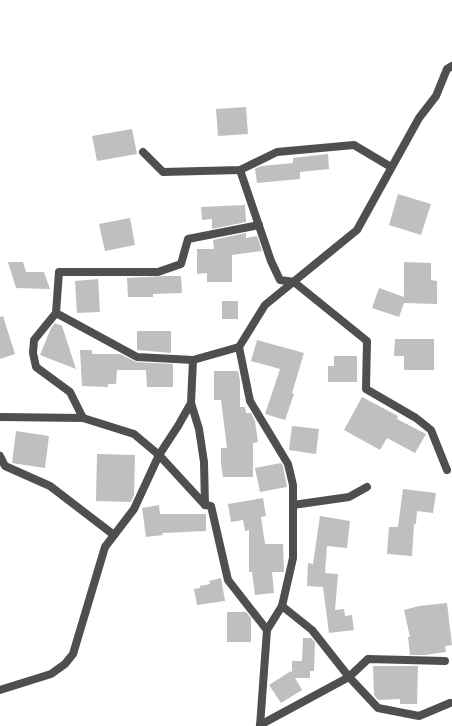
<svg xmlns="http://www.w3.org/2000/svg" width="452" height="726" viewBox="0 0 452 726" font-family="Barlow,sans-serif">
<rect width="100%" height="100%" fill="#fff"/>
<!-- building -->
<g fill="#bfbfbf">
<path d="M 246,107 L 248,134 L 218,136 L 216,109 Z"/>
<path d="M 132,129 L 137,154 L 97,161 L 92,136 Z"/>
<path d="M 328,154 L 329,169 L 300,172 L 300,179 L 257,183 L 255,169 L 261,166 L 293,163 L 293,158 Z"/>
<path d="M 398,194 L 431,204 L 421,235 L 389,225 Z"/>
<path d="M 245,205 L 246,222 L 212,229 L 212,219 L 202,220 L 201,207 Z"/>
<path d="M 130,218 L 135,245 L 105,251 L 99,224 Z"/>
<path d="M 246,233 L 246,238 L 257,236 L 262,251 L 232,255 L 232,282 L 207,282 L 207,273 L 197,274 L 197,249 L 214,249 L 213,240 Z"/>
<path d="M 8,262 L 23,262 L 26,272 L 44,272 L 50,289 L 16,288 Z"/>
<path d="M 404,262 L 431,263 L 431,280 L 437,281 L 437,304 L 404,303 L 399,317 L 372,308 L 379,288 L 404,297 Z"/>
<path d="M 166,276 L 181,276 L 182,293 L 153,294 L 153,297 L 128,297 L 127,278 Z"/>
<path d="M 98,279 L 100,312 L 77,313 L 75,281 Z"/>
<rect x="222" y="301" width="16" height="18"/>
<path d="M 3,316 L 15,354 L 0,359 L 0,317 Z"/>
<path d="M 55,323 L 62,326 L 76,369 L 40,355 L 51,328 Z"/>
<path d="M 137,331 L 171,331 L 171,353 L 137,350 Z"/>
<path d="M 395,339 L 434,339 L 434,370 L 404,370 L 404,356 L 394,356 Z"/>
<path d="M 257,340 L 304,353 L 292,393 L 294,394 L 285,420 L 265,414 L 280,369 L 251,361 Z"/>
<path d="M 80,350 L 92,350 L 92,354 L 120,354 L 136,362 L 173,364 L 173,387 L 147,387 L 146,370 L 117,370 L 116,384 L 108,384 L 108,387 L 82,386 Z"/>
<path d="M 334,356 L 357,356 L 357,382 L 328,382 L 328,366 L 334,366 Z"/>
<path d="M 214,371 L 238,371 L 240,381 L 240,407 L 245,407 L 246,413 L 251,413 L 255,421 L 258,442 L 253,443 L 253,477 L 223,477 L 221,463 L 221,448 L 227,448 L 221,400 L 214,400 Z"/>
<path d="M 362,397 L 398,416 L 397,419 L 426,434 L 415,453 L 387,438 L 380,450 L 344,430 Z"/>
<path d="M 292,426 L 319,429 L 316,454 L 289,450 Z"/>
<path d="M 16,431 L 49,436 L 45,468 L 12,463 Z"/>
<path d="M 97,454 L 135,455 L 134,495 L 131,502 L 96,501 Z"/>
<path d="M 281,463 L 283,466 L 287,487 L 260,492 L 255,468 Z"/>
<path d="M 403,489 L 436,493 L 433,513 L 417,511 L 416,524 L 414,524 L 412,556 L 387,554 L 389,527 L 398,527 Z"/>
<path d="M 263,498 L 266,516 L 261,517 L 265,544 L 283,544 L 284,572 L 272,572 L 274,593 L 255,595 L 252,572 L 249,572 L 249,530 L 245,531 L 243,520 L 231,522 L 228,504 Z"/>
<path d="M 159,505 L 160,514 L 206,514 L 206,531 L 162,533 L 163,535 L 146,537 L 142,508 Z"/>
<path d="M 320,516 L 350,521 L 347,548 L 327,546 L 325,573 L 338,574 L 335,610 L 344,609 L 345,616 L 352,615 L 354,630 L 329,633 L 323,587 L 307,586 L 308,563 L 313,564 Z"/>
<path d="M 221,578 L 225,601 L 197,605 L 194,589 L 200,588 L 200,586 L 210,584 L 209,581 Z"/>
<path d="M 447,603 L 452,645 L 445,646 L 446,652 L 425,655 L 410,655 L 408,637 L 410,637 L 404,610 L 419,606 Z"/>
<path d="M 227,612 L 246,612 L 251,618 L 251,642 L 227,642 Z"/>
<path d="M 303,638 L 311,638 L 315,642 L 314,671 L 310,671 L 310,678 L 295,678 L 302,690 L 281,703 L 269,685 L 291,671 L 292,673 L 292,661 L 302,661 Z"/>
<path d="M 373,666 L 418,666 L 417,704 L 400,704 L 400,699 L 378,700 L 374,695 Z"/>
</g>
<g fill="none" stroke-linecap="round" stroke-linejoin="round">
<!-- minor -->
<g stroke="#4f4f4f" stroke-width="8">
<path d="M 143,152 L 163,172 L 240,170 L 277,152 L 354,145 L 391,167"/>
<path d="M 240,170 L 271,261 L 280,280 L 294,282 L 367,341 L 366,389 L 416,418 L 431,430 L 447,470"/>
<path d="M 56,313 L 34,340 L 33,353 L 36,367 L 70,392 L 83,418"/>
<path d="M 239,347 L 193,360 L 137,357 L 56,313 L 59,272 L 158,272 L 181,264 L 188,239 L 259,225"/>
<path d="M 193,360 L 191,403 L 199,429 L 204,462 L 205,505"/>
<path d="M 0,456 L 5,466 L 50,486 L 114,535"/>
<path d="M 293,505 L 349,497 L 367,487"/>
<path d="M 282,606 L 312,630 L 349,677 L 378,708 L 419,716 L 450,703"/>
<path d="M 267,630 L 282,606 L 293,558 L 293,485 L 288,464 L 250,401 L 239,347 L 265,305 L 357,230 L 419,118 L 436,96 L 447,69 L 452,66"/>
<path d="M 0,690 L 51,674 L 65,664 L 73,654 L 105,547 L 134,509 L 159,455 L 178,426 L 191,403"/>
<path d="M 260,725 L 349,677 L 368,659 L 445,661"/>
</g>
<!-- tertiary -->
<path stroke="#4f4f4f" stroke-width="8" d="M 0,417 L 83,418 L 134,434 L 159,455 L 205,505 L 211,506 L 228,580 L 267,630 L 260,726"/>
</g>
</svg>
